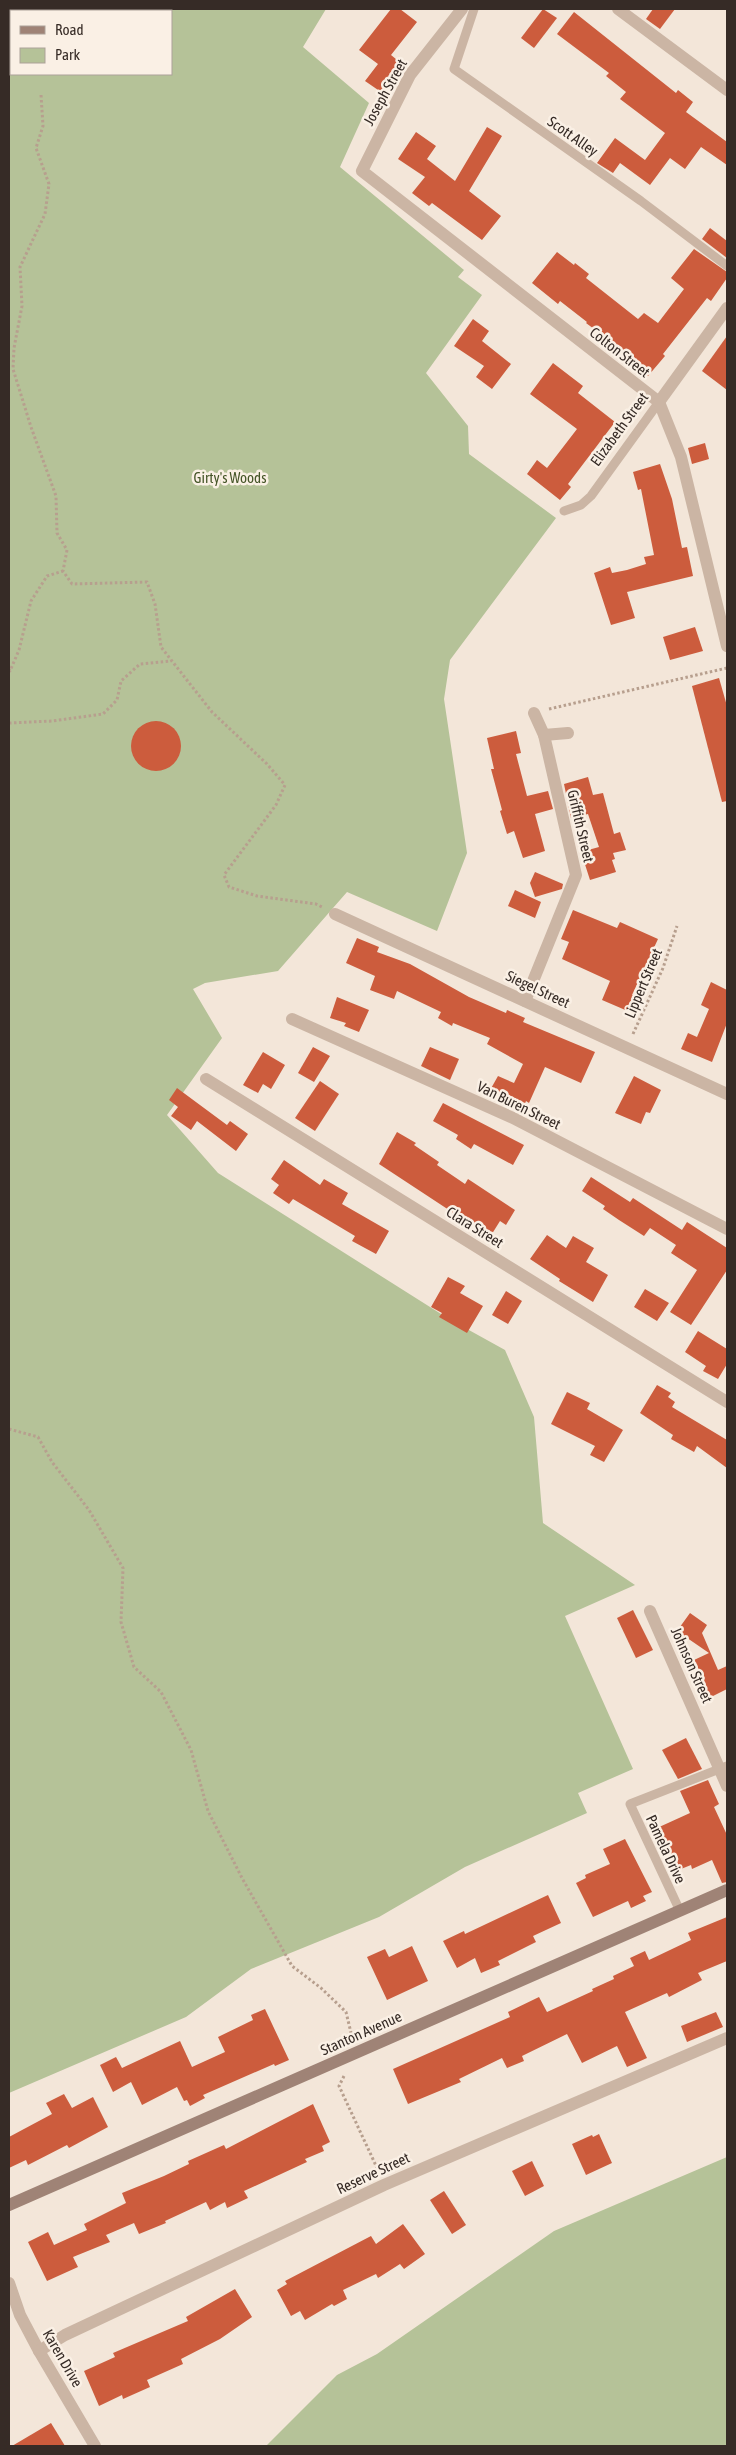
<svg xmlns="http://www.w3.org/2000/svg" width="736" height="2455" viewBox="0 0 736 2455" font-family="'Asap Condensed',sans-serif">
<rect width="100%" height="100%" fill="#f3e6d9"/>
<!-- green -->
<g fill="#b5c298" fill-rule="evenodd">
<path d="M 9,9 L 326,9 L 303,47 L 369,103 L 340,167 L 464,270 L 458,277 L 482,295 L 426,373 L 468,426 L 469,454 L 556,518 L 450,660 L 444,699 L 467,853 L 437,931 L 347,892 L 278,971 L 205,983 L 193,989 L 222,1038 L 167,1115 L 218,1173 L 449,1319 L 505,1350 L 534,1417 L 543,1523 L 635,1585 L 565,1616 L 633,1769 L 578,1793 L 587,1813 L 465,1867 L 379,1917 L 251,1969 L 186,2017 L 9,2093 ZM 11,11 L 171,11 L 171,74 L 11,74 Z"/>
<path d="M 727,2157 L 727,2446 L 266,2446 L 337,2375 L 377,2354 L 554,2231 Z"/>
</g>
<!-- building -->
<g fill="#cc5c3d">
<path d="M 391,9 L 400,9 L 417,22 L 391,55 L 402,64 L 381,92 L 365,81 L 378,64 L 359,50 Z"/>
<path d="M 543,9 L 557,18 L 534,48 L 521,38 Z"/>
<path d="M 653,9 L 675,9 L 660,29 L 646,19 Z"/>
<path d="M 574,12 L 676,93 L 678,90 L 693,102 L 686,112 L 727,142 L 727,165 L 701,147 L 685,169 L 670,158 L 650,185 L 620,163 L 613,173 L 597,163 L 615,138 L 645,160 L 665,133 L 620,99 L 626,92 L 606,76 L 609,73 L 557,34 Z"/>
<path d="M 487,127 L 502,136 L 469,191 L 501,216 L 482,240 L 432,203 L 429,206 L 412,193 L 425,177 L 398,159 L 416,132 L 436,146 L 427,159 L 455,181 Z"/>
<path d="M 710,228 L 727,241 L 727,258 L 702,239 Z"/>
<path d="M 694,249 L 727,272 L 727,278 L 711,301 L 707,298 L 663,354 L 665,356 L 648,376 L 630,362 L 633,358 L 586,323 L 587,322 L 560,301 L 558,304 L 532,283 L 557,252 L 574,265 L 575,263 L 589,274 L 586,278 L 638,319 L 644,313 L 658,323 L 684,289 L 671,278 Z"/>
<path d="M 473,319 L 489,331 L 482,341 L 511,364 L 492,389 L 476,377 L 484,366 L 454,346 Z"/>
<path d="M 727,336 L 727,390 L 702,371 Z"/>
<path d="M 553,363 L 583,386 L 578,393 L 615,422 L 568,484 L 571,487 L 560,500 L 527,474 L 537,460 L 547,468 L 577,429 L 530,394 Z"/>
<path d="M 705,443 L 709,459 L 692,464 L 688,448 Z"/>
<path d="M 660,464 L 672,499 L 682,548 L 687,547 L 693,576 L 627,592 L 635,618 L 611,625 L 594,573 L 610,567 L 612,573 L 627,570 L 646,564 L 644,557 L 654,555 L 641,489 L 638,490 L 633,472 Z"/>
<path d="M 695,627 L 703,651 L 670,660 L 663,637 Z"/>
<path d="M 719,678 L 727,706 L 727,801 L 722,802 L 692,686 Z"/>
<circle cx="156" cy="746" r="25"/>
<path d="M 516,731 L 521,753 L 516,754 L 527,796 L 548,791 L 553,809 L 535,814 L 545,851 L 523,858 L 514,831 L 507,834 L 500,811 L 502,810 L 491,769 L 494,769 L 487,738 Z"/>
<path d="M 588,777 L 593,795 L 603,793 L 614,834 L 620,832 L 626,850 L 613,853 L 615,859 L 612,860 L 616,872 L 590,880 L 581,852 L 599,847 L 588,814 L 571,818 L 564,784 Z"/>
<path d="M 535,872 L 563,884 L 562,889 L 535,897 L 530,883 Z"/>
<path d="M 515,890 L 541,902 L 535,918 L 508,906 Z"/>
<path d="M 573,910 L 617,928 L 620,922 L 658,939 L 632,995 L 637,997 L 630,1012 L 602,1000 L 610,981 L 562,959 L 569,942 L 561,939 Z"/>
<path d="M 357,938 L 379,947 L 377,952 L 410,964 L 469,997 L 506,1013 L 507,1010 L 525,1018 L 523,1022 L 595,1052 L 581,1083 L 545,1067 L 529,1103 L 526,1101 L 523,1108 L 489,1092 L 498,1076 L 514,1083 L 523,1064 L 487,1044 L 490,1038 L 453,1023 L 452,1026 L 438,1018 L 441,1012 L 397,991 L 394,999 L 370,990 L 375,976 L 346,963 Z"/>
<path d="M 711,982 L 727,990 L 727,1023 L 712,1062 L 681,1049 L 688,1033 L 697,1037 L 709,1009 L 701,1005 Z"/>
<path d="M 337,997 L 369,1010 L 359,1032 L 344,1026 L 346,1023 L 330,1018 Z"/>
<path d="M 313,1047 L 330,1056 L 314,1082 L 298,1073 Z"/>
<path d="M 430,1047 L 459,1059 L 450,1080 L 421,1066 Z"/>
<path d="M 263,1052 L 285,1065 L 271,1089 L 263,1084 L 258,1093 L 243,1085 Z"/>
<path d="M 634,1076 L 661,1090 L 650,1113 L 646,1112 L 641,1124 L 615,1113 Z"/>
<path d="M 320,1081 L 339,1094 L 315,1131 L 295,1118 Z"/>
<path d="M 177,1088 L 227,1125 L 230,1121 L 248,1134 L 236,1151 L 197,1121 L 191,1130 L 171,1116 L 178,1107 L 169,1100 Z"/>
<path d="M 443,1103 L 524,1145 L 513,1165 L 474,1144 L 471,1149 L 456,1139 L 458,1135 L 433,1121 Z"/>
<path d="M 397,1132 L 416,1143 L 414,1145 L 439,1162 L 437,1165 L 465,1184 L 468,1179 L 515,1210 L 506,1225 L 500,1221 L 490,1237 L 379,1164 Z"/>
<path d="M 284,1160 L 320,1185 L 324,1179 L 348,1193 L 342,1204 L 389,1231 L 376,1254 L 352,1241 L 355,1236 L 293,1199 L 289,1204 L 273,1193 L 279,1185 L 271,1179 Z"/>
<path d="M 591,1177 L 630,1202 L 633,1198 L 682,1230 L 687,1222 L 727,1248 L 727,1270 L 691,1325 L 670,1312 L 697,1270 L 671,1253 L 676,1245 L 650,1228 L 644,1236 L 619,1220 L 603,1209 L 605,1206 L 582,1191 Z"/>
<path d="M 547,1235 L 566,1248 L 573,1236 L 594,1248 L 586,1262 L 608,1275 L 593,1302 L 559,1281 L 560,1279 L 530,1259 Z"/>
<path d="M 448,1277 L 465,1286 L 460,1293 L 483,1306 L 467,1333 L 439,1317 L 442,1313 L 431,1307 Z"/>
<path d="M 645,1289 L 669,1303 L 657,1321 L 634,1307 Z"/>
<path d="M 506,1291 L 522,1301 L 508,1324 L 492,1315 Z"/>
<path d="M 698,1331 L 727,1349 L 727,1364 L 718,1379 L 703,1371 L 706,1366 L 685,1352 Z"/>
<path d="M 657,1385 L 671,1393 L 668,1397 L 675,1402 L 672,1407 L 727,1440 L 727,1468 L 697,1446 L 694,1452 L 671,1439 L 673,1435 L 640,1413 Z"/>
<path d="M 567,1392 L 590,1403 L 587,1409 L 623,1430 L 604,1462 L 590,1455 L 595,1446 L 551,1424 Z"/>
<path d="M 633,1610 L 653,1650 L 636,1658 L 617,1618 Z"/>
<path d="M 690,1613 L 707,1625 L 702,1633 L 718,1670 L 727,1666 L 727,1689 L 709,1698 L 700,1680 L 703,1678 L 694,1660 L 709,1653 L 677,1631 Z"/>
<path d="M 686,1738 L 702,1769 L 678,1779 L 662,1750 Z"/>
<path d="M 708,1780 L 719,1804 L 714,1807 L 727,1835 L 727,1882 L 722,1883 L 712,1860 L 692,1869 L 691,1865 L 676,1871 L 657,1828 L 690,1813 L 680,1791 Z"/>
<path d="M 625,1839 L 652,1892 L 643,1896 L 646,1901 L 631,1908 L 628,1901 L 593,1917 L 576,1883 L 586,1878 L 585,1875 L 610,1864 L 603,1849 Z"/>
<path d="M 548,1895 L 561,1923 L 533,1936 L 536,1942 L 498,1961 L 500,1965 L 481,1973 L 475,1958 L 457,1968 L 443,1941 L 464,1931 L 465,1934 Z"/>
<path d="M 727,1917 L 727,1961 L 698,1973 L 702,1980 L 669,1997 L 667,1993 L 625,2012 L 647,2058 L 627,2067 L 617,2046 L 582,2063 L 567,2034 L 522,2056 L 524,2061 L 507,2068 L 502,2058 L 459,2079 L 461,2082 L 408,2104 L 393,2069 L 510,2017 L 508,2012 L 539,1997 L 547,2012 L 593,1991 L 592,1989 L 614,1979 L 613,1976 L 634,1966 L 630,1958 L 645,1951 L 649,1960 L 691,1940 L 688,1933 Z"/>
<path d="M 412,1946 L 428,1981 L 387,2000 L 367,1957 L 385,1949 L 389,1957 Z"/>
<path d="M 265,2009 L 289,2060 L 275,2066 L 274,2064 L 203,2095 L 205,2098 L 190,2106 L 187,2100 L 184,2101 L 177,2087 L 142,2105 L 131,2082 L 113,2092 L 100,2065 L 116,2057 L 122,2068 L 180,2041 L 192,2067 L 225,2052 L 218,2037 L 253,2020 L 251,2015 Z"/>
<path d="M 716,2012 L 723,2027 L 687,2042 L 681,2026 Z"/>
<path d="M 64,2094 L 72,2108 L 93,2097 L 108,2127 L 69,2148 L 67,2145 L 28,2165 L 26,2160 L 9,2168 L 9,2137 L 52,2114 L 46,2103 Z"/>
<path d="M 313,2104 L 330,2142 L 322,2146 L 324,2151 L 305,2159 L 307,2162 L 244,2191 L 248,2198 L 227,2208 L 225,2202 L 210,2210 L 206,2202 L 165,2221 L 166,2223 L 139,2234 L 134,2223 L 106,2235 L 110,2242 L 73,2257 L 78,2267 L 47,2281 L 28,2242 L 48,2232 L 54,2245 L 87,2230 L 84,2224 L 126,2203 L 122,2193 L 164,2176 L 189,2164 L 188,2161 L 224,2145 L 226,2149 Z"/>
<path d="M 599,2134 L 612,2163 L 586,2175 L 572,2144 L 592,2135 L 593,2137 Z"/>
<path d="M 532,2161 L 544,2186 L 525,2196 L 512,2171 Z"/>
<path d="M 444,2191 L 466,2225 L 452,2234 L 430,2200 Z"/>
<path d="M 403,2224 L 425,2254 L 404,2269 L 400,2264 L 378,2278 L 376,2274 L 343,2290 L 347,2299 L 334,2306 L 332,2304 L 305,2320 L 300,2311 L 291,2316 L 277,2290 L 287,2284 L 285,2281 L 371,2236 L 376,2244 Z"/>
<path d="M 235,2289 L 252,2317 L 220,2339 L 181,2359 L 183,2364 L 147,2380 L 150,2387 L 123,2399 L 122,2395 L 99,2406 L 84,2371 L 115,2357 L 113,2353 L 188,2321 L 186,2317 Z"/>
<path d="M 51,2423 L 65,2446 L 12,2446 Z"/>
</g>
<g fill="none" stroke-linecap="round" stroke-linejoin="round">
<!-- path -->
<g stroke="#b79f8e" stroke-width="3" stroke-dasharray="2.5 2.5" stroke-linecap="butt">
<path d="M 41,95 L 43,126 L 36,148 L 49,184 L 45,214 L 20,267 L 22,306 L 14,348 L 13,369 L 31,427 L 56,496 L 57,533 L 67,550 L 63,571 L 72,584 L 147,582 L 155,604 L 161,647 L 212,712 L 267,764 L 285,785 L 276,805 L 224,875 L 229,887 L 257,896 L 316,904 L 322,907"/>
<path d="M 9,669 L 10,671 L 19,650 L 31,601 L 47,576 L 63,571"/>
<path d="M 549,709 L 727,668"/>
<path d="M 9,723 L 52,721 L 103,714 L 117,700 L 121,681 L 140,664 L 171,661"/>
<path d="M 633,1034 L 663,968 L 677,926"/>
<path d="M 9,1429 L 38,1437 L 52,1462 L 89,1510 L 123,1568 L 121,1622 L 134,1667 L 161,1692 L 191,1750 L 208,1811 L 242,1878 L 292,1966 L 321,1988 L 346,2012 L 352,2037"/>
<path d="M 344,2076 L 339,2086 L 378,2170"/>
</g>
<!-- lane -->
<g stroke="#cbb5a4" stroke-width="9">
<path d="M 474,9 L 454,69 L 641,201 L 727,266"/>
<path d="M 564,511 L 581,505 L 591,496 L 659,402"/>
<path d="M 680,1911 L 630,1804 L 727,1766"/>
</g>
<!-- street -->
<g stroke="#cbb5a4" stroke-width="12">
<path d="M 462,9 L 410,75 L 362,171 L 659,402 L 681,457 L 727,646"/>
<path d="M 618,9 L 727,90"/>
<path d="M 659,402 L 727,308"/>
<path d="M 544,735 L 568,733"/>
<path d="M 335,914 L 727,1094"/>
<path d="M 525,1001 L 576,875 L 544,735 L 534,713"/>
<path d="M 292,1019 L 513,1118 L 727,1229"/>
<path d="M 206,1079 L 727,1402"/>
<path d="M 650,1611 L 727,1786"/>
<path d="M 9,2283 L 20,2315 L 39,2351 L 95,2446"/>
<path d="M 39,2351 L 65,2335 L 384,2185 L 727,2038"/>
</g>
<!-- secondary -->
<path stroke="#9f8376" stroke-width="12" d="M 9,2205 L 727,1890"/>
</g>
<g text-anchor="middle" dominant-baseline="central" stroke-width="5" stroke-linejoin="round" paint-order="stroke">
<!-- street labels -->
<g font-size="15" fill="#362b26" stroke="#faf0e5">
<text transform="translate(385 92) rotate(-61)">Joseph Street</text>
<text transform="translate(573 136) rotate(35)">Scott Alley</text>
<text transform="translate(620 352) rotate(38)">Colton Street</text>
<text transform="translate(619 429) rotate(-54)">Elizabeth Street</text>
<text transform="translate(581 826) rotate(77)">Griffith Street</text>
<text transform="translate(643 983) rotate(-67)">Lippert Street</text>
<text transform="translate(538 989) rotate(25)">Siegel Street</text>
<text transform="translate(519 1105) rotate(26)">Van Buren Street</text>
<text transform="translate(475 1227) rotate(32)">Clara Street</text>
<text transform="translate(692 1665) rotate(66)">Johnson Street</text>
<text transform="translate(666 1849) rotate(65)">Pamela Drive</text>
<text transform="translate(361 2033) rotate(-24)">Stanton Avenue</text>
<text transform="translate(373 2173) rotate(-25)">Reserve Street</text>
<text transform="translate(63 2358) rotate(60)">Karen Drive</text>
</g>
<!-- park labels -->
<g font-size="15" fill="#465629" stroke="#faf0e5">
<text x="230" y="477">Girty's Woods</text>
</g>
</g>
<!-- border -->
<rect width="736" height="2455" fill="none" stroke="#362b26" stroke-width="20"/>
<!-- legend -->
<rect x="10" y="10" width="162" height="65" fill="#faf0e5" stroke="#aca199"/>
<rect x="20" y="26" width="25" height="8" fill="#9f8376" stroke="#aca199"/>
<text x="55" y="35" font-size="15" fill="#362b26">Road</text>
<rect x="20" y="48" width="25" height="15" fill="#b5c298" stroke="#aca199"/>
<text x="55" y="60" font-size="15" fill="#362b26">Park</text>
</svg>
